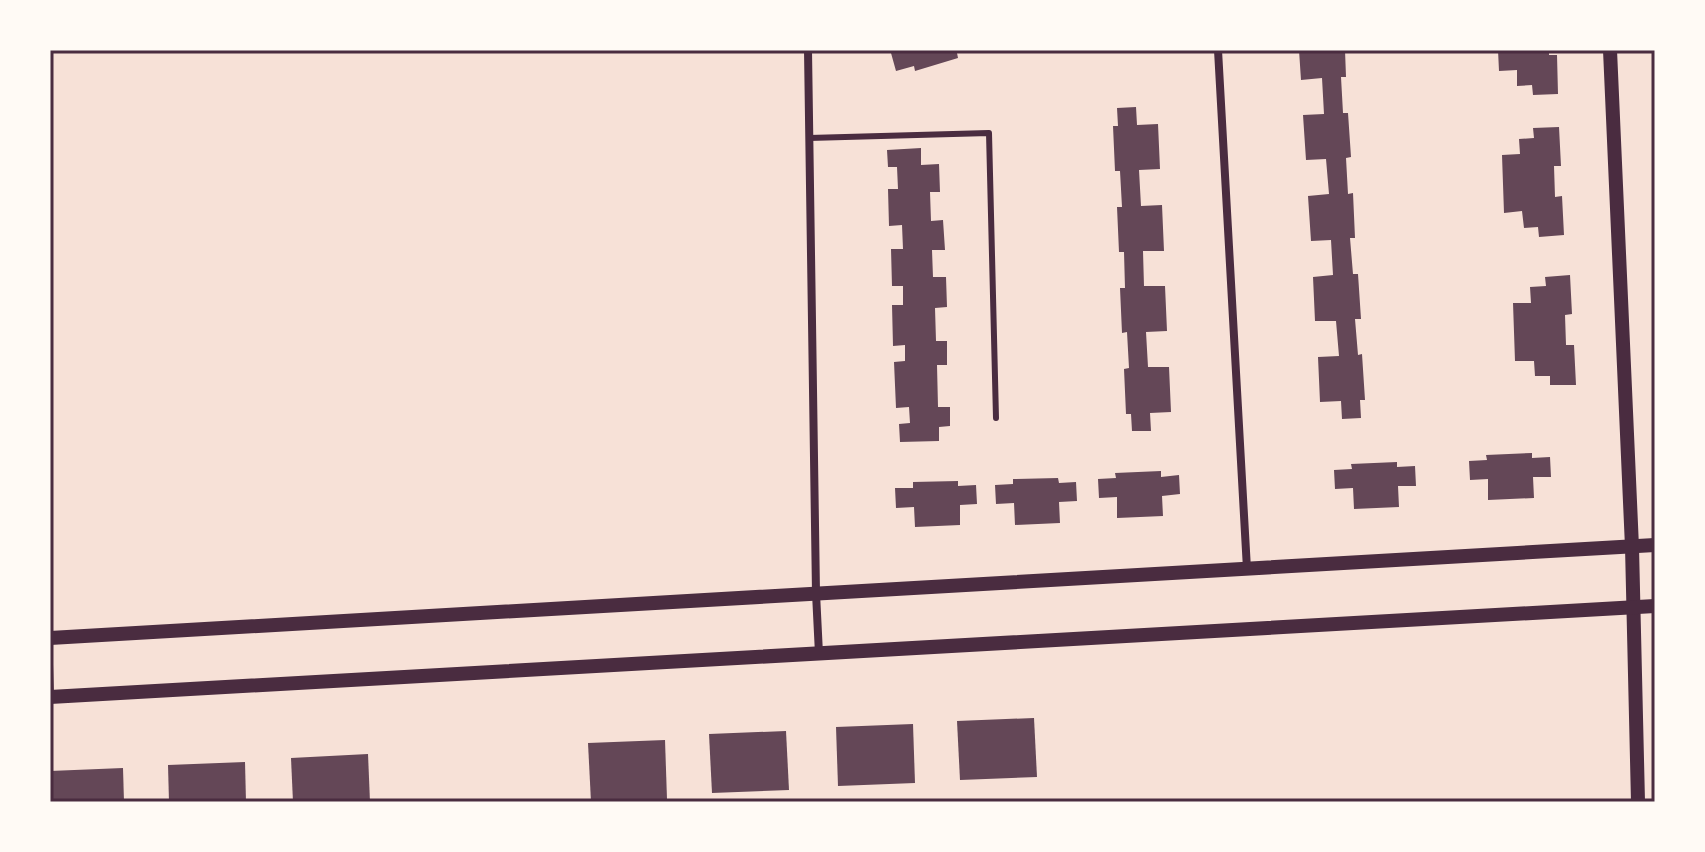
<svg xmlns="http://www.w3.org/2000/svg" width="1705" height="852" viewBox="0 0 1705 852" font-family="'Varela Round',sans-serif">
<rect width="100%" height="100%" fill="#f7e1d7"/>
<!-- building -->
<g fill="#644757">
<path d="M 901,50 L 966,50 L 966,51 L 957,53 L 958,58 L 915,71 L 914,66 L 896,71 L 891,53 Z"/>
<path d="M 1299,50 L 1345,50 L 1346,77 L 1341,77 L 1343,113 L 1348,113 L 1351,157 L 1346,158 L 1348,194 L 1353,193 L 1355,238 L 1350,238 L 1353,274 L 1358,274 L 1361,319 L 1355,319 L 1358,355 L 1362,354 L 1365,400 L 1360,400 L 1361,418 L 1342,419 L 1341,401 L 1320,402 L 1318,357 L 1339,356 L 1336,321 L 1315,321 L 1313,277 L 1333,275 L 1331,240 L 1311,241 L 1308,196 L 1329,194 L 1326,159 L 1306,160 L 1303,115 L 1324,114 L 1322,78 L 1301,80 Z"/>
<path d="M 1498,50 L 1549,50 L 1549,55 L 1557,55 L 1558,94 L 1533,95 L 1532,85 L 1517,86 L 1517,70 L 1499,71 Z"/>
<path d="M 1136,107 L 1137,125 L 1158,124 L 1160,169 L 1139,170 L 1141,206 L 1162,205 L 1164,251 L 1143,251 L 1144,286 L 1165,286 L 1167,331 L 1146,332 L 1148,367 L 1169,367 L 1171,412 L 1150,413 L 1151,431 L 1132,431 L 1131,414 L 1126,414 L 1124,369 L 1129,368 L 1127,332 L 1122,333 L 1120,288 L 1125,288 L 1124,252 L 1119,252 L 1117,207 L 1122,207 L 1120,171 L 1115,171 L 1113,126 L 1118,126 L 1117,108 Z"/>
<path d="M 1559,127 L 1561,166 L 1554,166 L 1555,197 L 1562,196 L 1564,235 L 1539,237 L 1538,227 L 1524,228 L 1522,211 L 1504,213 L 1502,155 L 1520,154 L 1519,139 L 1534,138 L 1533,128 Z"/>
<path d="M 921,148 L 921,165 L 939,164 L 940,192 L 930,192 L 931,221 L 943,220 L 945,250 L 932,250 L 933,277 L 946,277 L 947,307 L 935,308 L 936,341 L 947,341 L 947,365 L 937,365 L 938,407 L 950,407 L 950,426 L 939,427 L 939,441 L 900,442 L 899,424 L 910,423 L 909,407 L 896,408 L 894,362 L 905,361 L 905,345 L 893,346 L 892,305 L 903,305 L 903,286 L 892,286 L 891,249 L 903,249 L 902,225 L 889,226 L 888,189 L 898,189 L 897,167 L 888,167 L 887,150 Z"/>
<path d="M 1570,275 L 1572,314 L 1565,315 L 1566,345 L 1574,345 L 1576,385 L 1550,385 L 1550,376 L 1535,376 L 1534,361 L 1515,361 L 1513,303 L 1531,303 L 1530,287 L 1546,286 L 1545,277 Z"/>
<path d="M 1532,453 L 1532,458 L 1550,457 L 1551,477 L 1533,477 L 1534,498 L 1488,500 L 1488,479 L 1470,480 L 1469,461 L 1487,460 L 1486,455 Z"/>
<path d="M 1397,462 L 1397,467 L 1415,466 L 1416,486 L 1398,486 L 1399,507 L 1354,509 L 1353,488 L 1335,489 L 1334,470 L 1352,469 L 1351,464 Z"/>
<path d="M 1161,471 L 1161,477 L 1179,475 L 1180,494 L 1162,496 L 1163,516 L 1117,518 L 1117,497 L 1099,498 L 1098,479 L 1116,478 L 1115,473 Z"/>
<path d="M 1058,478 L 1059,483 L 1076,482 L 1077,501 L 1059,502 L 1060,523 L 1015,525 L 1014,503 L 996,504 L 995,485 L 1013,484 L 1013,479 Z"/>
<path d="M 958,481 L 958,486 L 976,485 L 977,504 L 960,505 L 960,525 L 915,527 L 914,507 L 896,508 L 895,488 L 913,488 L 913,482 Z"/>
<path d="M 1034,718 L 1037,777 L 960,780 L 957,721 Z"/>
<path d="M 913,724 L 915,783 L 838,786 L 836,727 Z"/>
<path d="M 786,731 L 789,790 L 712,793 L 709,734 Z"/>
<path d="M 665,740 L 667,799 L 591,802 L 588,743 Z"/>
<path d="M 368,754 L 370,802 L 293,802 L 291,758 Z"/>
<path d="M 245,762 L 246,802 L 169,802 L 168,765 Z"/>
<path d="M 123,768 L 124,802 L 50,802 L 50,771 Z"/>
</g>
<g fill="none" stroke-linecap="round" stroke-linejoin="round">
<!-- service -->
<g stroke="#4a2c40" stroke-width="6">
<path d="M 809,138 L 989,133 L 996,418"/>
<path d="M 50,664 L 51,696"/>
</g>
<!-- minor -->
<g stroke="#4a2c40" stroke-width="8">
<path d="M 808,50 L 816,593 L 819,654"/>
<path d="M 1218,50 L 1247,569"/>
</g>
<!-- tertiary -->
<g stroke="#4a2c40" stroke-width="14">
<path d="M 1610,50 L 1632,547 L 1638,802"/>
<path d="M 50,638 L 1655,545"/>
<path d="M 50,697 L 1655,606"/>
</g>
</g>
<!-- border -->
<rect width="1705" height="852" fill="none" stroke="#fffaf5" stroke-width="104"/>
<rect x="52" y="52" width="1601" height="748" fill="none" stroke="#4a2c40" stroke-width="3"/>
</svg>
